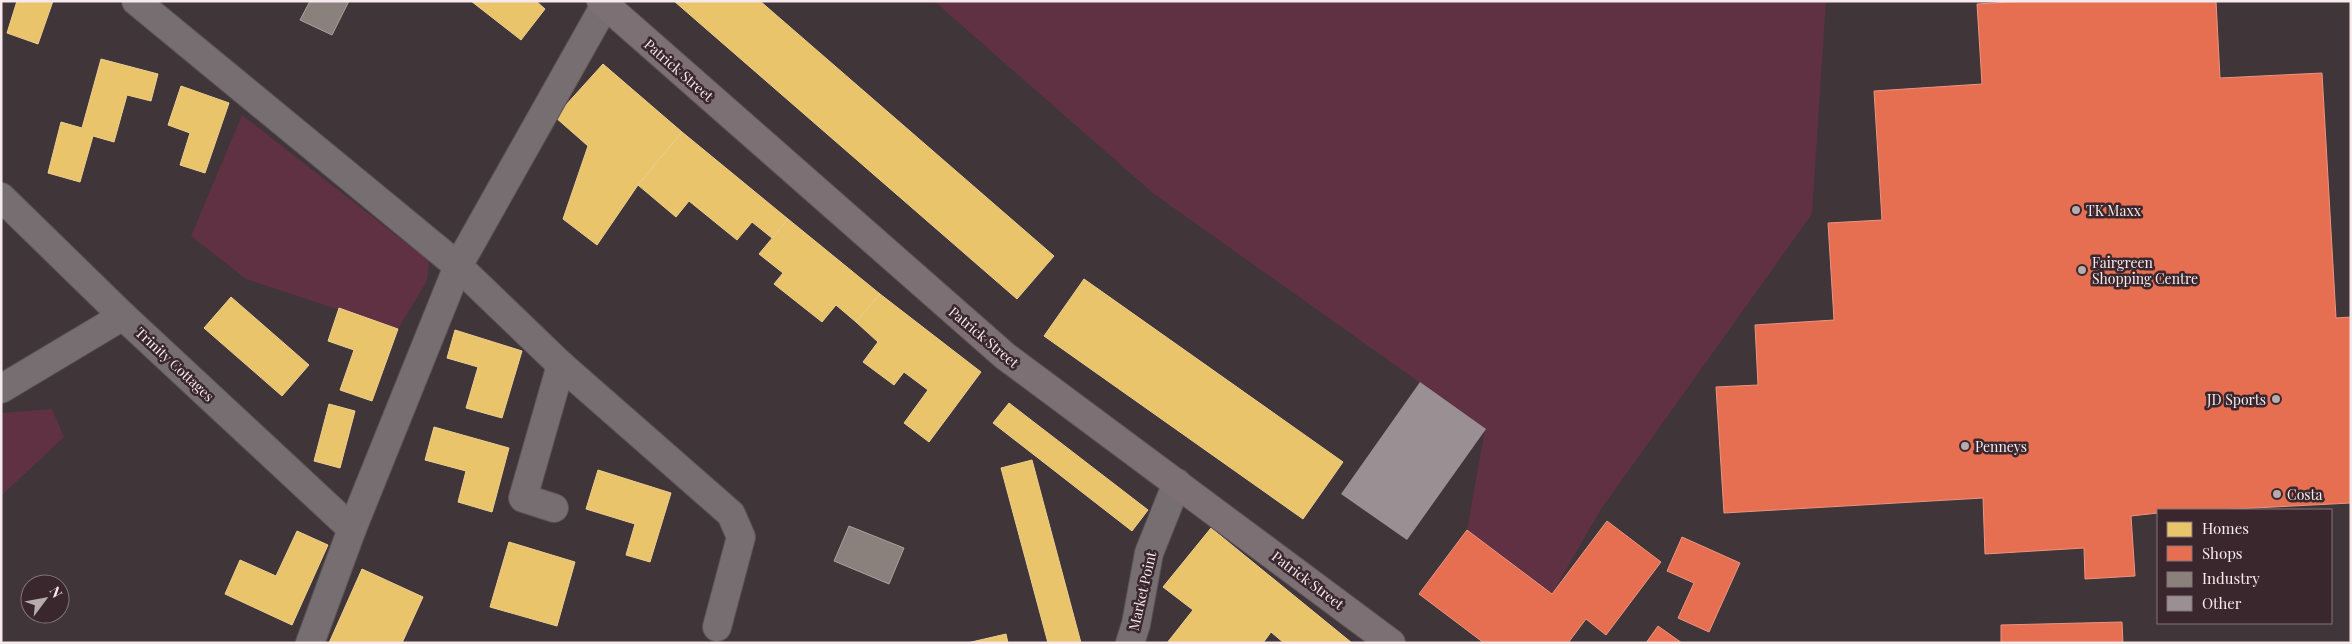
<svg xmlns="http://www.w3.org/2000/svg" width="2352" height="644" viewBox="0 0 2352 644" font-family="'Playfair Display',serif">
<rect width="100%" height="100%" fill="#403538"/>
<!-- green -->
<g fill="#5f3142">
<path d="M 934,1 L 1826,1 L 1812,214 L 1601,509 L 1552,594 L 1467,530 L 1485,429 L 1154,194 Z"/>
<path d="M 242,115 L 429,261 L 427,281 L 398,329 L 246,279 L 191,236 Z"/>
<path d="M 52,409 L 64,437 L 1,496 L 1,413 Z"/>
</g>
<!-- homes -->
<g fill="#e9c46a" stroke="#edcf91">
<path d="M 17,1 L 53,1 L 38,44 L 7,33 Z"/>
<path d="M 471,1 L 536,1 L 545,9 L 521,40 Z"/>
<path d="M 674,1 L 760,1 L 1054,256 L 1017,299 Z"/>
<path d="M 101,59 L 158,74 L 151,101 L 127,95 L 114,142 L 93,136 L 80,182 L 48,173 L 61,122 L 82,128 Z"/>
<path d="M 603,64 L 682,132 L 638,185 L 597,245 L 563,219 L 588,146 L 555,117 Z"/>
<path d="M 181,86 L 229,103 L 205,173 L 180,165 L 190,133 L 168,125 Z"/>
<path d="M 682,132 L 788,219 L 772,238 L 752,222 L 737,240 L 689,201 L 676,217 L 638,185 Z"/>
<path d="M 788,219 L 880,294 L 856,322 L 836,305 L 822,322 L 774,284 L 783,273 L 759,254 Z"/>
<path d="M 1084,279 L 1343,462 L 1303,519 L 1044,336 Z"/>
<path d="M 880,294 L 981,372 L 929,442 L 904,423 L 928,390 L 904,372 L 894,385 L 863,362 L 878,342 L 856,322 Z"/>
<path d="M 231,297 L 309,365 L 282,396 L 204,328 Z"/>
<path d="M 339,308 L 398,329 L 372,401 L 340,390 L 354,350 L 328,341 Z"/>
<path d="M 455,330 L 522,351 L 502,418 L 466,408 L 478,367 L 447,358 Z"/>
<path d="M 1009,403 L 1148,510 L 1132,531 L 993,423 Z"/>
<path d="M 329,404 L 355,411 L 340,468 L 314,461 Z"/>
<path d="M 434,427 L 509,448 L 492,512 L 458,502 L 466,471 L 425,460 Z"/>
<path d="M 1032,460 L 1081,643 L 1048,643 L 1001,468 Z"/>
<path d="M 598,470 L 671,493 L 650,562 L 626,555 L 635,524 L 586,509 Z"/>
<path d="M 1211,528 L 1352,643 L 1284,643 L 1271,632 L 1263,643 L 1167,643 L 1193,610 L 1163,587 Z"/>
<path d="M 297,531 L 328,545 L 292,625 L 225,594 L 240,560 L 276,576 Z"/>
<path d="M 509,542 L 575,562 L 557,626 L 490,607 Z"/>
<path d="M 362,569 L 423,597 L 402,643 L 329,643 Z"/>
<path d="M 1006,634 L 1008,643 L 967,643 Z"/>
</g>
<!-- shops -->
<g fill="#e76f51" stroke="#ec9480">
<path d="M 2027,1 L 2216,1 L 2220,78 L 2322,73 L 2336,318 L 2351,317 L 2351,503 L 2215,510 L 2158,510 L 2158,513 L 2131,516 L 2135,576 L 2085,579 L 2084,548 L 1985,554 L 1983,498 L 1724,513 L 1716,387 L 1758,385 L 1755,325 L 1834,320 L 1828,223 L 1882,220 L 1874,91 L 1982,84 L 1977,4 Z"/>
<path d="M 1607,521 L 1661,562 L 1606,635 L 1586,619 L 1568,643 L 1484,643 L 1419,594 L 1467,530 L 1552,594 Z"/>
<path d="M 1682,537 L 1740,563 L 1709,632 L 1678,618 L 1694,583 L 1667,571 Z"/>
<path d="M 2122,622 L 2123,643 L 2001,643 L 2001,625 Z"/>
<path d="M 1658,626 L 1682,643 L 1646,643 Z"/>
</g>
<!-- industry -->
<g fill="#8a817c" stroke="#aba09e">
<path d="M 310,1 L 349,1 L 332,35 L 300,20 Z"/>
<path d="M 849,526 L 904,548 L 889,584 L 834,561 Z"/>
</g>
<!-- building -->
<path fill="#9a9093" d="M 1420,382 L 1486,429 L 1407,540 L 1341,494 Z"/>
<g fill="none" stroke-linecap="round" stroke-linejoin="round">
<defs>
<g id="street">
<path d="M 136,1 L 458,266 L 561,365 L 731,514 L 741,537 L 717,627"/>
<path d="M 1,197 L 123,316 L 352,529"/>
<path d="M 1,389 L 123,316"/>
<path d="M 554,508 L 523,498 L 561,365"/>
<path d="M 310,643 L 352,529 L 458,266 L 605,5"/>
<path d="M 1130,643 L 1136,624 L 1149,553 L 1177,483"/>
</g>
<path id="secondary" d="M 601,1 L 1005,356 L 1391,643"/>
</defs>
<!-- street casing -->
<use href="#street" stroke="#5d5356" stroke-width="30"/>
<!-- secondary casing -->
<use href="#secondary" stroke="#5d5356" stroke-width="30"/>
<!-- street -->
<use href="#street" stroke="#776e71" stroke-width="28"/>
<!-- secondary -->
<use href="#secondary" stroke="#7c7074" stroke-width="28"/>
</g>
<!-- markers -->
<g fill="#b7abae" stroke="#39272d" stroke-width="2">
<circle cx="2076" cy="210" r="5"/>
<circle cx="2082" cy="270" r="5"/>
<circle cx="2276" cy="399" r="5"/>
<circle cx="1965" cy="446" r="5"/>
<circle cx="2277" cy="494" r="5"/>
</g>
<g text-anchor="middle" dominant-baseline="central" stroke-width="5" stroke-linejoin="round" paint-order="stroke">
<!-- street labels -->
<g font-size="14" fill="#f7eaed" stroke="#39272d">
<text transform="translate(679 70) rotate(41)">Patrick Street</text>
<text transform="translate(984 337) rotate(40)">Patrick Street</text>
<text transform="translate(175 364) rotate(43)">Trinity Cottages</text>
<text transform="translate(1308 580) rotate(37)">Patrick Street</text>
<text transform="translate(1142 591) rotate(-77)">Market Point</text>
</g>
<!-- poi labels -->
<g font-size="14" fill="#f7eaed" stroke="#39272d" text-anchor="start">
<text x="2086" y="210">TK Maxx</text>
<text x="2092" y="262">Fairgreen<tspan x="2092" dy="16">Shopping Centre</tspan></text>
<text x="2266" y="399" text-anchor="end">JD Sports</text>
<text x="1975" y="446">Penneys</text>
<text x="2287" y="494">Costa</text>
</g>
</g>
<!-- border -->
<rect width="2352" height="644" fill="none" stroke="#f7eaed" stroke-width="5"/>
<!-- legend -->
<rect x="2157" y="509" width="175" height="115" fill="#39272d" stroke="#85757a"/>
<rect x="2167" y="522" width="25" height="15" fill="#e9c46a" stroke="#85757a"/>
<text x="2202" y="534" font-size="15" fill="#f7eaed">Homes</text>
<rect x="2167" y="546" width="25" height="15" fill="#e76f51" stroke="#85757a"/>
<text x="2202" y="559" font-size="15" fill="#f7eaed">Shops</text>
<rect x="2167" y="572" width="25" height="15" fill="#8a817c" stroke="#85757a"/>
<text x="2202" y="584" font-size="15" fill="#f7eaed">Industry</text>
<rect x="2167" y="596" width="25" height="15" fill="#9a9093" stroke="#85757a"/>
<text x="2202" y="609" font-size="15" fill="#f7eaed">Other</text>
<!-- north arrow -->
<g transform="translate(45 599) rotate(58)"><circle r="24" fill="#39272d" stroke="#85757a"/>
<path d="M0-4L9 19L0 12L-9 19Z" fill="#b7abae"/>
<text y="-8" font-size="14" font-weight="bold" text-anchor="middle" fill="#f7eaed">N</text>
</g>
</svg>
